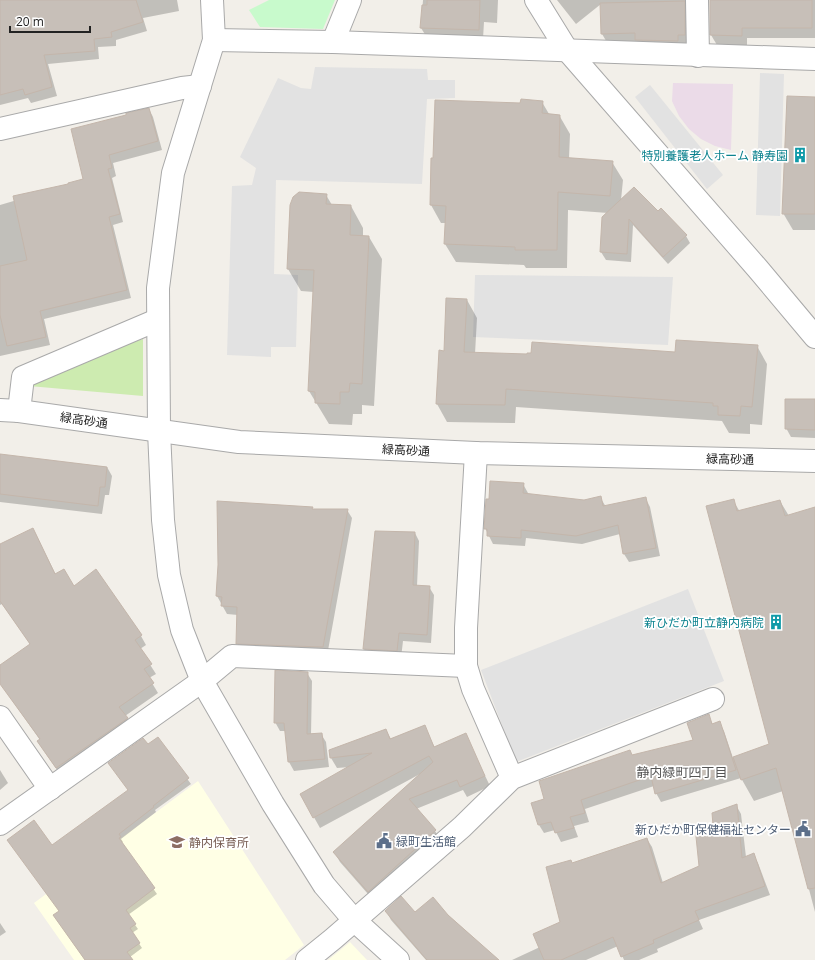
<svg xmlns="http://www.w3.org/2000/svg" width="815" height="960" viewBox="0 0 815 960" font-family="'Open Sans','Noto Sans JP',sans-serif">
<rect width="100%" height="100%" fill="#f2efe9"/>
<!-- industrial -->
<path fill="#ebdbe8" d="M 673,83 L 733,84 L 731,150 L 715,146 L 701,139 L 689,129 L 679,116 L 672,101 Z"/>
<!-- education -->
<g fill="#ffffe5">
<path d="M 198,781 L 304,945 L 285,960 L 74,960 L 34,903 Z"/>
<path d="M 350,942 L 367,960 L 328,960 Z"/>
</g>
<!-- grass -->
<path fill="#cdebb0" d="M 143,339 L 143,396 L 29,386 L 29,378 Z"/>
<!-- park -->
<path fill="#c8facc" d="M 269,0 L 335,0 L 323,29 L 260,27 L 249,10 Z"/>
<!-- parking -->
<g fill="#e2e2e2">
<path d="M 315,67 L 427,69 L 428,80 L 455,80 L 455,98 L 427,99 L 422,184 L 276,180 L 274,274 L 298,275 L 296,347 L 271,347 L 271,357 L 227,355 L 232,186 L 252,185 L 256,168 L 240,157 L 278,78 L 301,88 L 311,89 Z"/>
<path d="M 760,73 L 784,74 L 780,216 L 756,215 Z"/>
<path d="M 650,85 L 723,175 L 707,189 L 635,97 Z"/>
<path d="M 475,275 L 673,277 L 668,345 L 473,337 Z"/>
<path d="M 688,589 L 724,681 L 516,762 L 481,670 Z"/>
</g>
<!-- shadow -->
<g fill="#0003">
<path d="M 0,0 L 177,0 L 179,11 L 143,18 L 147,31 L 116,40 L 116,46 L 98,47 L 99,59 L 48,64 L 57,96 L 31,103 L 28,98 L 0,105 Z"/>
<path d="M 423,0 L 498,0 L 497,23 L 484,22 L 483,39 L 426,36 L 421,28 Z"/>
<path d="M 557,0 L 695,0 L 690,45 L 608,44 L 602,34 L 601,4 L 576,24 Z"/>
<path d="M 711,0 L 815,0 L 815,38 L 747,38 L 747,45 L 717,45 L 711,35 Z"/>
<path d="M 815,98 L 815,230 L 793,230 L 783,213 Z"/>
<path d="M 542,102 L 549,114 L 559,115 L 570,134 L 569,158 L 612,162 L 623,180 L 621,200 L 658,212 L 686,236 L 690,243 L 668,264 L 633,225 L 631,262 L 606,260 L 601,252 L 603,218 L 608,213 L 568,210 L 567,268 L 526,268 L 524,265 L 456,262 L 445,244 L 446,223 L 441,223 L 431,205 L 521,104 Z"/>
<path d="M 149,109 L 153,117 L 162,150 L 113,163 L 116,176 L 112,178 L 123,222 L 113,225 L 131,298 L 44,319 L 50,345 L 0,356 L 0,205 L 85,180 Z"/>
<path d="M 326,195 L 332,205 L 351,206 L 363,228 L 363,237 L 369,237 L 382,259 L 374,406 L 362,405 L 362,414 L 353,414 L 352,425 L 329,424 L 309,391 L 314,292 L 301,291 L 288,269 Z"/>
<path d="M 467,300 L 477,318 L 475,354 L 528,355 L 676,353 L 757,346 L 767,364 L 762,425 L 750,424 L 750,434 L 729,433 L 722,421 L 516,407 L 515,423 L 447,422 L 437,404 L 445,352 Z"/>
<path d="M 815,400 L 815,438 L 791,437 L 786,428 Z"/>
<path d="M 0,455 L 107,467 L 112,476 L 109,495 L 105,495 L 102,514 L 0,502 Z"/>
<path d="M 523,484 L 528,493 L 528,495 L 584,501 L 600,497 L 606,507 L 646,499 L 650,507 L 660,556 L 629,562 L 624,554 L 620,534 L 582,544 L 526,538 L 525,546 L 493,544 L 485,528 L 490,500 Z"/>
<path d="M 733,500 L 740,512 L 780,501 L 789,516 L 815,508 L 815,912 L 783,791 L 754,801 L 741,778 L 661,802 L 656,793 L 654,786 L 585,809 L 589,822 L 574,826 L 578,837 L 561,842 L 555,830 L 544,833 L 539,825 L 545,799 L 632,756 L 695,740 L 708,715 L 713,725 L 719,723 L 724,731 L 733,758 L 770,745 Z"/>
<path d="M 312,508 L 313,510 L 347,510 L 352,518 L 327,656 L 242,652 L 237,643 L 238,615 L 227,614 L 217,596 L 219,565 Z"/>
<path d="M 33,529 L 56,575 L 141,636 L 146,645 L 140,649 L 156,674 L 149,678 L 158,693 L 125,716 L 133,728 L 62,777 L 44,751 L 38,742 L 40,740 L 0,683 L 0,666 L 31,645 L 2,604 L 0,605 L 0,546 Z"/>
<path d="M 415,533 L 419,541 L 417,586 L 429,587 L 434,595 L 431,643 L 403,641 L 401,658 L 369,657 L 364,649 Z"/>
<path d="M 307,673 L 312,681 L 311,735 L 321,734 L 326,742 L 329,767 L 294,771 L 289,762 L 286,731 L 280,731 L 275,722 Z"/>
<path d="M 424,726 L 435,748 L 465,734 L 490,786 L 467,797 L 463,790 L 416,809 L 435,831 L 441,841 L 375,902 L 340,862 L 334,852 L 420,774 L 320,828 L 301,794 L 350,767 L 337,768 L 331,758 L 386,730 L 391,739 Z"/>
<path d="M 157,738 L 191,784 L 155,810 L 156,812 L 121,839 L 123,842 L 121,843 L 157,894 L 128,915 L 138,929 L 132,933 L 142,948 L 130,957 L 132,960 L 85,960 L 54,916 L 60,911 L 52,846 L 129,791 L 148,745 Z"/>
<path d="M 0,770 L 8,783 L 0,790 Z"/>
<path d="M 736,805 L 741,814 L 746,857 L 753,855 L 758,863 L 770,895 L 699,920 L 703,929 L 657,949 L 658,952 L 639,960 L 624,960 L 618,946 L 586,960 L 512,960 L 540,947 L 562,923 L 572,864 L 647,839 L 652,847 L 663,883 L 700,866 L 714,826 Z"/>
<path d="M 386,911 L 448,915 L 498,960 L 426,960 L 391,920 Z"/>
<path d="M 0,923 L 6,932 L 0,936 Z"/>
</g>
<!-- building -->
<g fill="#c7bfb8" stroke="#c4b6ab">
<path d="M 0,0 L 136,0 L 143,22 L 111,32 L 112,37 L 94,39 L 95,51 L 44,55 L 52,87 L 25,95 L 23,89 L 0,95 Z"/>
<path d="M 427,0 L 480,0 L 479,30 L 420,28 L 422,5 L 427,5 Z"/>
<path d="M 710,0 L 812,0 L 812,28 L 742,28 L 742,36 L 710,35 Z"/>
<path d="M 685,1 L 685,35 L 678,35 L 678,41 L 635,40 L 635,33 L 601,34 L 600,3 Z"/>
<path d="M 787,96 L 815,97 L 815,214 L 782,214 Z"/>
<path d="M 521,99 L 543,101 L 542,113 L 560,115 L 559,157 L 613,161 L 610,196 L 558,192 L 557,250 L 515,250 L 515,247 L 444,244 L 446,206 L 430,205 L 431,158 L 433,158 L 435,100 L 520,103 Z"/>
<path d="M 149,108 L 158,141 L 109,155 L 112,168 L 108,169 L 120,214 L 109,217 L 127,290 L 40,311 L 46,337 L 7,346 L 0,315 L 0,266 L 27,260 L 13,196 L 68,184 L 68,183 L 83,179 L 71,129 L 126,115 L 126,113 Z"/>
<path d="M 634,187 L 658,211 L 661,208 L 687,235 L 663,257 L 629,219 L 627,254 L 600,252 L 602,217 Z"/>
<path d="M 299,192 L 327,194 L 326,204 L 351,205 L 350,235 L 369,236 L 362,384 L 350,383 L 349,392 L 340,392 L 340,404 L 315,403 L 315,392 L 308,391 L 314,270 L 287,269 L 290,205 L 293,197 Z"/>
<path d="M 446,298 L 467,299 L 464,352 L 527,354 L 527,353 L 531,353 L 532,342 L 675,352 L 676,340 L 758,345 L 752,407 L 741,406 L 740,416 L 718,415 L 718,406 L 713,406 L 713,403 L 506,389 L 505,405 L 436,404 L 439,350 L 444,351 Z"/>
<path d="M 785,399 L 815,399 L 815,430 L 785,429 Z"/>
<path d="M 0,454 L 107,467 L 105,487 L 100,487 L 98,506 L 0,494 Z"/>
<path d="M 490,481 L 524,483 L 523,493 L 584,500 L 601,496 L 603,506 L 646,497 L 656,548 L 623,554 L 618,525 L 576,536 L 521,530 L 521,538 L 487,536 L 487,529 L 484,529 L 486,499 L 489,499 Z"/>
<path d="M 734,499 L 737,511 L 780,500 L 785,516 L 815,507 L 815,888 L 808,889 L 776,768 L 741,780 L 733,757 L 769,744 L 706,506 Z"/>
<path d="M 217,501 L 313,507 L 312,509 L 348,509 L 323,647 L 236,644 L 237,607 L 221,606 L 222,597 L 216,596 L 218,565 Z"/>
<path d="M 33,528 L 55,574 L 64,569 L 74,586 L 96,569 L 142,635 L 135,640 L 152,664 L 144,669 L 154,683 L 119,707 L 128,718 L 56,768 L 37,741 L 40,739 L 0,684 L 0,665 L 30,644 L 0,601 L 0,544 Z"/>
<path d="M 375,531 L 415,532 L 413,585 L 430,586 L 427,635 L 399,633 L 397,651 L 363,649 Z"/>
<path d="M 275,670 L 308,672 L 307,734 L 322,733 L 325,759 L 288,762 L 284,723 L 274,723 Z"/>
<path d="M 709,714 L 712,724 L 720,721 L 736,770 L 655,794 L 651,776 L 581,800 L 585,813 L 570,817 L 574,828 L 555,833 L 551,822 L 538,825 L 531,803 L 544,799 L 539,781 L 630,750 L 632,755 L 693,740 L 687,723 Z"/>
<path d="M 425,725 L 434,747 L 466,733 L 485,776 L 460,787 L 457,780 L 409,799 L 436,830 L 368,892 L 333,852 L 433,762 L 429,756 L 313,818 L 300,794 L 372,753 L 330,758 L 329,750 L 386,729 L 390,739 Z"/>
<path d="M 158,737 L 189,778 L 153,806 L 154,807 L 119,834 L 121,837 L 119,838 L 155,888 L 126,910 L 136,924 L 130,928 L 140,943 L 127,952 L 133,960 L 85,960 L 53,915 L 59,911 L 7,840 L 34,820 L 52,845 L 128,790 L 108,763 L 143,738 L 148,744 Z"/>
<path d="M 737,804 L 742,858 L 754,853 L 765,886 L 695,911 L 699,920 L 653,940 L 654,943 L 621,957 L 613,937 L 561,960 L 544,960 L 533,934 L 560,922 L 546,867 L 571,860 L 572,863 L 647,838 L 661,883 L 699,866 L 695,827 L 713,825 L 712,813 Z"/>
<path d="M 401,896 L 415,912 L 433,897 L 448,915 L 499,960 L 427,960 L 385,911 Z"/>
</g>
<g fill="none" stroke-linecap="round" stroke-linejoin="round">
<defs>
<g id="minor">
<path d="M 212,0 L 214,40 L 173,173 L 158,288 L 159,431 L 163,520 L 169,575 L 182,630 L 202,681 L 273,804 L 324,885 L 354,920 L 398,960"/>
<path d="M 536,0 L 567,50 L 758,269 L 815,337"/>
<path d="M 697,0 L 698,56"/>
<path d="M 214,40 L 333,42 L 815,59"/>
<path d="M 333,42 L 350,0"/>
<path d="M 0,129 L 182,88 L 200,86"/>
<path d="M 0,410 L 19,411 L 239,442 L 476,453 L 815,461"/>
<path d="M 19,411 L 23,377 L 157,320"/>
<path d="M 476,453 L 466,628 L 466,666 L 473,689 L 512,778"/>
<path d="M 0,717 L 50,789"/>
<path d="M 0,824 L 202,681 L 232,656 L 466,666"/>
<path d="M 307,960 L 333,939 L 462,827 L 512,778 L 713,699"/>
</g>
</defs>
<!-- minor casing -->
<use href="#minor" stroke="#a9a9a9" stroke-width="24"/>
<!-- minor -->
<use href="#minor" stroke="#fff" stroke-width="22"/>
</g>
<!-- icons -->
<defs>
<symbol id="building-bare" viewBox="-9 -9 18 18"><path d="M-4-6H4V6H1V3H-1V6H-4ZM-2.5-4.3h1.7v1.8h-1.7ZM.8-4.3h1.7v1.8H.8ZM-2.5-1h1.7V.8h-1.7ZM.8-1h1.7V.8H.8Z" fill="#0f9aa8" stroke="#fff" stroke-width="2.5" paint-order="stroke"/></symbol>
<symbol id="civic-bare" viewBox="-9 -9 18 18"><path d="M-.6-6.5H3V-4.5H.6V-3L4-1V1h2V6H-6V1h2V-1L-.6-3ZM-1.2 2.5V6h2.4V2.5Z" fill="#5c6f8a" stroke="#fff" stroke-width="2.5" paint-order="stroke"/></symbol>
<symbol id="school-bare" viewBox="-9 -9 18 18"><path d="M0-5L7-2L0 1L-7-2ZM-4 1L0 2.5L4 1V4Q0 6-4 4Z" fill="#8d6e63" stroke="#fff" stroke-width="2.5" paint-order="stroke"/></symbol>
</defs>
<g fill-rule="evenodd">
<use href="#building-bare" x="789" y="144" width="22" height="22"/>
<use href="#building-bare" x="765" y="611" width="22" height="22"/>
<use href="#civic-bare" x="792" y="818" width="22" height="22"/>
<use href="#civic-bare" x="373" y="830" width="22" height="22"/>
<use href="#school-bare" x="166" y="831" width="22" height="22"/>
</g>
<g text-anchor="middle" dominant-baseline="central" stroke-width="3.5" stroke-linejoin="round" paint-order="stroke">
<!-- culture labels -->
<g font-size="12" fill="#0d838f" stroke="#fff" text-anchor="end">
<text x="788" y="155">特別養護老人ホーム 静寿園</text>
<text x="764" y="622">新ひだか町立静内病院</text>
</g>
<!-- street labels -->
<g font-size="12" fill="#222" stroke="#fff">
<text transform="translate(84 420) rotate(8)">緑高砂通</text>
<text transform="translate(406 450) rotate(3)">緑高砂通</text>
<text transform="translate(730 459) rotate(1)">緑高砂通</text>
</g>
<!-- service labels -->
<g font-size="12" fill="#4e5e75" stroke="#fff" text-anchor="end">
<text x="791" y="829">新ひだか町保健福祉センター</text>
<text x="396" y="841" text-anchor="start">緑町生活館</text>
</g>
<!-- education labels -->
<g font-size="12" fill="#785e54" stroke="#fff" text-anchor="start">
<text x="189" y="842">静内保育所</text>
</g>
<!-- neighbourhood labels -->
<g font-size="13" fill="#555" stroke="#fff">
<text x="682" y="772">静内緑町四丁目</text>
</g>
</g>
<!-- scale -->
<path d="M10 26v6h80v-6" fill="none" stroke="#222222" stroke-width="2"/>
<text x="16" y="26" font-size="12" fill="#222222" stroke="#ffffff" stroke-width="3" paint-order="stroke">20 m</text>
</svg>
